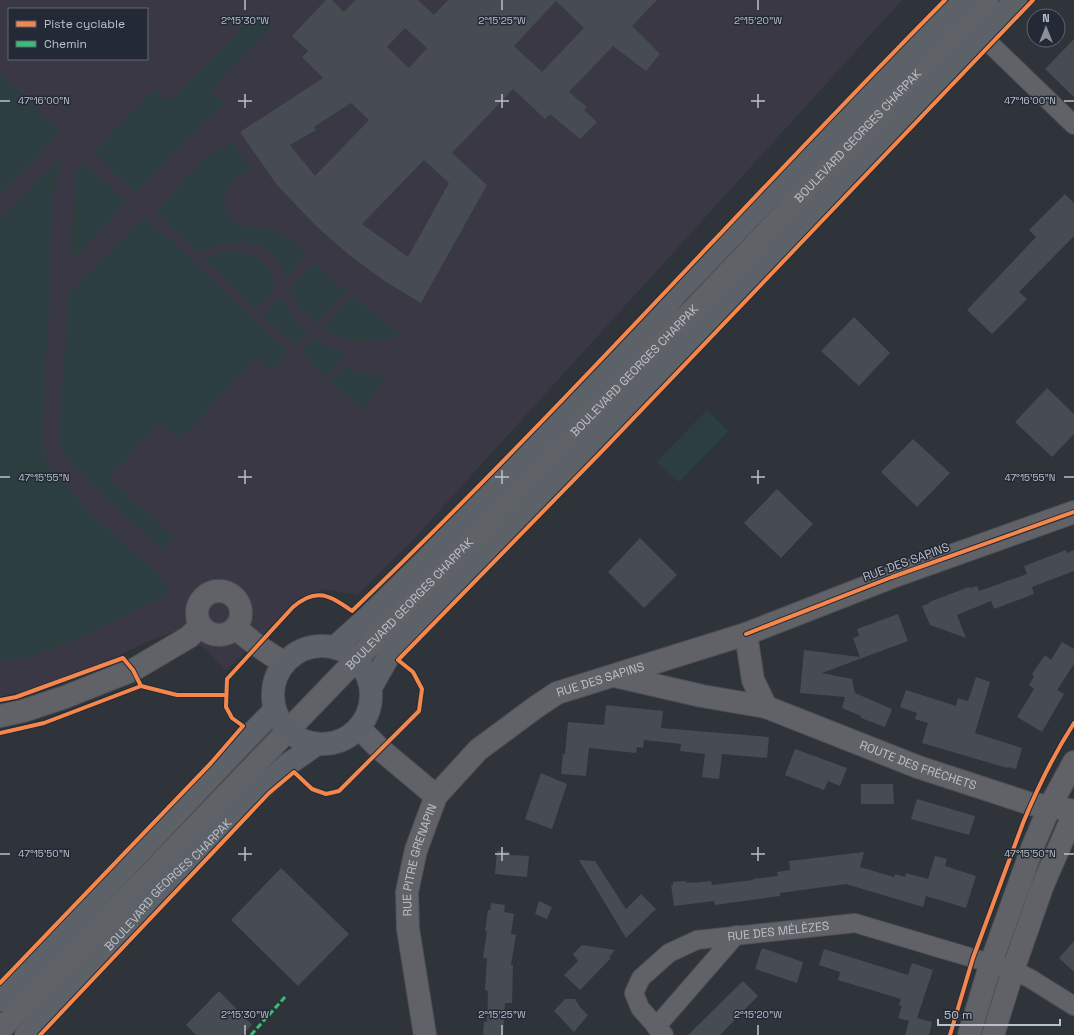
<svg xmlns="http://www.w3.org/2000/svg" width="1074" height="1035" viewBox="0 0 1074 1035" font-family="'Space Grotesk',sans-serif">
<rect width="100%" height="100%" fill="#2f343b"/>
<!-- medical -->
<path fill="#3a3844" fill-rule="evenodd" d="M 0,0 L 902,0 L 412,541 L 357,595 L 325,589 L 299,598 L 226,671 L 206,649 L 173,632 L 149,641 L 78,674 L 39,687 L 0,697 ZM 9,9 L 147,9 L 147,59 L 9,59 Z"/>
<!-- green -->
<g fill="#2d3e41">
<path d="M 255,14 L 270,29 L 210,91 L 224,104 L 136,193 L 93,153 L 151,92 L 158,92 L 163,97 L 169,99 L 176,95 Z"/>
<path d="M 0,74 L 60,132 L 0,195 Z"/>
<path d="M 232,142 L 251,168 C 234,181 219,188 226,211 C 228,216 231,221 236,223 C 248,229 262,226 274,231 C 287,235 297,245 307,254 L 285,279 L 280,264 L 270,252 L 257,244 L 224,243 L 198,253 L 155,211 L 209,155 Z"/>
<path d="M 68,149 L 58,170 L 52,202 L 49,306 L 42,437 L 48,464 L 85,508 L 165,581 L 169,593 L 94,632 L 32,656 L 0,663 L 0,303 L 21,304 L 0,302 L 0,220 Z"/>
<path d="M 85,164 L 127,201 L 77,257 L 71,250 L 75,173 Z"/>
<path d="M 145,216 L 288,352 L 271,371 L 244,344 L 256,357 L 181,440 L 161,422 L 109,478 L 174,537 L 162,549 L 76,470 C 65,458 61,452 59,436 L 68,298 L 71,291 Z"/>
<path d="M 236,251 C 259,255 267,263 276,285 L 272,292 L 255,308 L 205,260 L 219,253 Z"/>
<path d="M 313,263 L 346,291 L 316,324 L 300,308 L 290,288 Z"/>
<path d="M 353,296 L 400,335 C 367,344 352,348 322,328 Z"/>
<path d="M 281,297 L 290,312 L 307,333 L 295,346 L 263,315 Z"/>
<path d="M 314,337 L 326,346 L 347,354 L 326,378 L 301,351 Z"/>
<path d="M 345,367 L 359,373 L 384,377 L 364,411 L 331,382 Z"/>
<path d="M 707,410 L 728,431 L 679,482 L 657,462 Z"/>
</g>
<!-- building -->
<g fill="#474b52" fill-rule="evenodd">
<path d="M 326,0 L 332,0 L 344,12 L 355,0 L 418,0 L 434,15 L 448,0 L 657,0 L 632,26 L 660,54 L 646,71 L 613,46 L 569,92 L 587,107 L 584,110 L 597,122 L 580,139 L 550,114 L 545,119 L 513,89 L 452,153 L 487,185 L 421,303 L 386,282 L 349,255 L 316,226 L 277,185 L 240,132 L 323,78 L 302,57 L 308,51 L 292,36 ZM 556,1 L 584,28 L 542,72 L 514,46 ZM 405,28 L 427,48 L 409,68 L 387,47 ZM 351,103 L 369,120 L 315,176 L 290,145 L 316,130 L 314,127 ZM 424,160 L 449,183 L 408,257 L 362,224 Z"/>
<path d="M 1074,39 L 1074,97 L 1045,69 Z"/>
<path d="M 1065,194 L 1074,203 L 1074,236 L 1019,292 L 1027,299 L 992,334 L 967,310 L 1036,237 L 1029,230 Z"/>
<path d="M 854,317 L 890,353 L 859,386 L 821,351 Z"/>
<path d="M 1047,388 L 1074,414 L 1074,434 L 1052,457 L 1015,422 Z"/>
<path d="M 913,439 L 950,473 L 917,507 L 881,472 Z"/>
<path d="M 777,489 L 813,524 L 781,558 L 744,523 Z"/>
<path d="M 640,538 L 677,575 L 644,608 L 608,572 Z"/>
<path d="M 1066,550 L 1067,553 L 1074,550 L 1074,571 L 1032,587 L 1034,594 L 994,609 L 991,601 L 957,615 L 966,638 L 930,625 L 922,606 L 930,603 L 929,602 L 969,587 L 970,588 L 977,586 L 979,591 L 1027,574 L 1024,566 Z"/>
<path d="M 898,614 L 908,641 L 822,673 L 852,679 L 855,693 L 892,709 L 885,727 L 861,718 L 861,716 L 842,708 L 845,697 L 800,693 L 804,650 L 860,657 L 853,638 L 859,636 L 857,629 Z"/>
<path d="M 1062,642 L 1074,649 L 1074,664 L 1057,690 L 1064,694 L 1042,732 L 1017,717 L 1034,689 L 1029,685 L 1034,676 L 1032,674 L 1045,655 L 1051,660 Z"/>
<path d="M 976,677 L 990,682 L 975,733 L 1022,748 L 1016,769 L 1008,767 L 1007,768 L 922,743 L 928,723 L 915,719 L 917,713 L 900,707 L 906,690 L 956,706 L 958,698 L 968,701 Z"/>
<path d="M 606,705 L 663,711 L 661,728 L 769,737 L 767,758 L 722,754 L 719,779 L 702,777 L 705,754 L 680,751 L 681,744 L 644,740 L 643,748 L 637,747 L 636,753 L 589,748 L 586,776 L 561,774 L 563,754 L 565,754 L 568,722 L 604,725 Z"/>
<path d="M 795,749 L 847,768 L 840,786 L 828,781 L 824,790 L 785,775 Z"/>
<path d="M 541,773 L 567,784 L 552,829 L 525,819 Z"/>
<path d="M 861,784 L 893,784 L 894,804 L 861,804 Z"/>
<path d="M 917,799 L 975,816 L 969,835 L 911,819 Z"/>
<path d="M 497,851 L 510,852 L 510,855 L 529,856 L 527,877 L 495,874 Z"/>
<path d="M 864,852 L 860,867 L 894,877 L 895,874 L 905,877 L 906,873 L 928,879 L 935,856 L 947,859 L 945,866 L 976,876 L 966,908 L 926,896 L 923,907 L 846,884 L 780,893 L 780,896 L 715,905 L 714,901 L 674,906 L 671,885 L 673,885 L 673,882 L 686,881 L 686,883 L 692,882 L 692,883 L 711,881 L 712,885 L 753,880 L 753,879 L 778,876 L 777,872 L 790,870 L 789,861 Z"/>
<path d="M 579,860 L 595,861 L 626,909 L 641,894 L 656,909 L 626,938 Z"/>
<path d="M 281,868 L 349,934 L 298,986 L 231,920 Z"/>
<path d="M 539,901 L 552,907 L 547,919 L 535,914 Z"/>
<path d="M 491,903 L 505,905 L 504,912 L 514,914 L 511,934 L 516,935 L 511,965 L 513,965 L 512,1003 L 505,1003 L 503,1035 L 483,1035 L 484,1022 L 487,1022 L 488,994 L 487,990 L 485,990 L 487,958 L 483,958 L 487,931 L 485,931 L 488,910 L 490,910 Z"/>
<path d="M 1074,941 L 1074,972 L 1059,958 Z"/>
<path d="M 582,945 L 615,950 L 609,957 L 611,958 L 580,990 L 564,975 L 578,961 L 573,954 Z"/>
<path d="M 762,948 L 803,962 L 797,983 L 755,969 Z"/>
<path d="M 824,949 L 908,975 L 912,963 L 933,970 L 917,1018 L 932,1022 L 929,1035 L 905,1035 L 909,1021 L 898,1018 L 902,1006 L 899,1005 L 901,999 L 838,980 L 840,972 L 819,965 Z"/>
<path d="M 743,981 L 758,996 L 720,1035 L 688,1035 Z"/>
<path d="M 219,991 L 252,1025 L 242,1035 L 196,1035 L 186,1025 Z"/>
<path d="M 565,999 L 575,999 L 580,1007 L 588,1015 L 574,1032 L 554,1011 Z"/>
</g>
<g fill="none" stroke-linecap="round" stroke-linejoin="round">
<defs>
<g id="minor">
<path d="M 982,36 L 1074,125"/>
<path d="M 656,1027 L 736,935"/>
<path id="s1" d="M 664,1035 L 640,1008 L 634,993 L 641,978 L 669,953 L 697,940 L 855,923 L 1013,970 L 1031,979 L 1074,1006"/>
</g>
<g id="tertiary">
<circle cx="219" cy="613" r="22"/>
<path d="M 235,628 L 258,646 L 284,663"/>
<path d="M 746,634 L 753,680 L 766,707"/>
<path id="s2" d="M 615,676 L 702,696 L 766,707 L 918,767 L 1031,804 L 1050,806 L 1074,811"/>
<path d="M 0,716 L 23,711 L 65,697 L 133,670 L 189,637 L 200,626"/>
<path d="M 359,728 L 380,749 L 436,796"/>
<path id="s3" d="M 0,1030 L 548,460 L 692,311 L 987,0"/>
<path id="s4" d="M 425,1035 L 408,929 L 407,892 L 416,850 L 436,796 L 478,750 L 536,707 L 557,693 L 746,634 L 892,577 L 1074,512"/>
<path d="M 969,1035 L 991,963 L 1033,846 L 1050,806 L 1074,762"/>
<path d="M 993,1035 L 1013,970 L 1042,887 L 1074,813"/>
</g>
<g id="secondary">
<circle cx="322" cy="695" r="49"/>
<path d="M 335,647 L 363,622 L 424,562 L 659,316 L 675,295 L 745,222 L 808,158 L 840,128 L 935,29 L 965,0"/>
<path d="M 371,687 L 391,652 L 510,526 L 681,348 L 707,325 L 962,55 L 1016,0"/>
<path d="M 0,1000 L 252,733 L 275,710"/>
<path id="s5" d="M 26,1035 L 133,921 L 159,889 L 201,851 L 250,799 L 287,765 L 317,744"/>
</g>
</defs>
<!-- minor casing -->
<use href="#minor" stroke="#4d5056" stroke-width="20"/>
<!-- tertiary casing -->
<use href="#tertiary" stroke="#4d5056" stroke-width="24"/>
<!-- secondary casing -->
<use href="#secondary" stroke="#4d5056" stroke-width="24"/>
<!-- minor -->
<use href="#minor" stroke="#606268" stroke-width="18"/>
<!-- tertiary -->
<use href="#tertiary" stroke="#606268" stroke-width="22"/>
<!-- secondary -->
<use href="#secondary" stroke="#5d6168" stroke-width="22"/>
<!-- quiet -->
<path stroke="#3abd76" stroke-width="3" stroke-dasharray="6 3" stroke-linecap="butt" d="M 251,1035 L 285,997"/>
<defs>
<g id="cycleway">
<path d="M 746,634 L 892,577 L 1074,512"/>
<path d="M 0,700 L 16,697 L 123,658 L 133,670 L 141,686"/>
<path d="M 0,733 L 44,723 L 141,686 L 177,695 L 225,695"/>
<path d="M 0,983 L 211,763 L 243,726 L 232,718 L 226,707 L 227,679 L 293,607 C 316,587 330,595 352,611 C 557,415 745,202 945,0"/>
<path d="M 40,1035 L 269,793 L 294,772 L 312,789 L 326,794 L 339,791 L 419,711 L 422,689 L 413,672 L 398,660 L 604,449 L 1033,0"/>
<path d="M 950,1035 L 973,958 L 1023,823 C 1037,789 1054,754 1074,723"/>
</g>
</defs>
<!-- cycleway casing -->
<use href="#cycleway" stroke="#232a36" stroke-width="6"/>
<!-- cycleway -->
<use href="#cycleway" stroke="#f5874c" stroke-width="4"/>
</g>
<!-- ticks -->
<path fill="none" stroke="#bbc0ca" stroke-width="1.5" d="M 245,0 L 245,10M 502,0 L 502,10M 758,0 L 758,10M 245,94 L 245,108M 502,94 L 502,108M 758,94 L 758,108M 0,101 L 10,101M 238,101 L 252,101M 495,101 L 509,101M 751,101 L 765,101M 1064,101 L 1074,101M 245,470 L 245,484M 502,470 L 502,484M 758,470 L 758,484M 0,477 L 10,477M 238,477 L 252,477M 495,477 L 509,477M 751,477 L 765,477M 1064,477 L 1074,477M 245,847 L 245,861M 502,847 L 502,861M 758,847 L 758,861M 0,854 L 10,854M 238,854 L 252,854M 495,854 L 509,854M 751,854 L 765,854M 1064,854 L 1074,854M 245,1025 L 245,1035M 502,1025 L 502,1035M 758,1025 L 758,1035"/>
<g text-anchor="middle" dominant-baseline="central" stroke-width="3" stroke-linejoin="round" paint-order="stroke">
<!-- street labels -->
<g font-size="12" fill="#bbc0ca" stroke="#232a36">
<text stroke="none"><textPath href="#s3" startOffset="1239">BOULEVARD GEORGES CHARPAK</textPath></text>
<text stroke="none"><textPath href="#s3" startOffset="915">BOULEVARD GEORGES CHARPAK</textPath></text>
<text transform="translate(906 562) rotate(-20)">RUE DES SAPINS</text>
<text stroke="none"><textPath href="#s3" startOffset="591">BOULEVARD GEORGES CHARPAK</textPath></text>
<text stroke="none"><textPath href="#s4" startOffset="450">RUE DES SAPINS</textPath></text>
<text stroke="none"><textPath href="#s2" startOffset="317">ROUTE DES FRÉCHETS</textPath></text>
<text stroke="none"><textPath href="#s4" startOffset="178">RUE PITRE GRENAPIN</textPath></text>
<text stroke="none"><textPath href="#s5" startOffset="207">BOULEVARD GEORGES CHARPAK</textPath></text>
<text stroke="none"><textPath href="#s1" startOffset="219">RUE DES MÉLÈZES</textPath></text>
</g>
</g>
<g font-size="10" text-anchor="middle" fill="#bbc0ca" stroke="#232a36" stroke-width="3" stroke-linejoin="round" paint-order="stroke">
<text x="245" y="24">2°15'30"W</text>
<text x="502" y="24">2°15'25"W</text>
<text x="758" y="24">2°15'20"W</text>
<text x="44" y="104">47°16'00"N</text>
<text x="1030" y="104">47°16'00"N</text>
<text x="44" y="481">47°15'55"N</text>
<text x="1030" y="481">47°15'55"N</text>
<text x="44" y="857">47°15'50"N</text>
<text x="1030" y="857">47°15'50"N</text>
<text x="245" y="1018">2°15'30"W</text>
<text x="502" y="1018">2°15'25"W</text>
<text x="758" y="1018">2°15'20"W</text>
</g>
<!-- legend -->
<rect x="8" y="8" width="140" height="52" fill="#232a36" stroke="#606671"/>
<rect x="16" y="21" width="20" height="6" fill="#f5874c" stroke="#606671"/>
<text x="44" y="28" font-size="12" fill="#bbc0ca">Piste cyclable</text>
<rect x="16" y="41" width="20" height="6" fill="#3abd76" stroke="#606671"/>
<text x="44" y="48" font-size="12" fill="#bbc0ca">Chemin</text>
<!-- north arrow -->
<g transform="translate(1046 28)"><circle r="19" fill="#232a36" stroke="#606671"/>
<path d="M0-3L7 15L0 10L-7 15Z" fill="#8a8f98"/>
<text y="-6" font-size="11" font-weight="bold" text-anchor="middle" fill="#bbc0ca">N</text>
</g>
<!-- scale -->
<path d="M938 1019v6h122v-6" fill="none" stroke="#bbc0ca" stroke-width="2"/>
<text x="944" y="1019" font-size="12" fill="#bbc0ca" stroke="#232a36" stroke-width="3" paint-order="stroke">50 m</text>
</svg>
